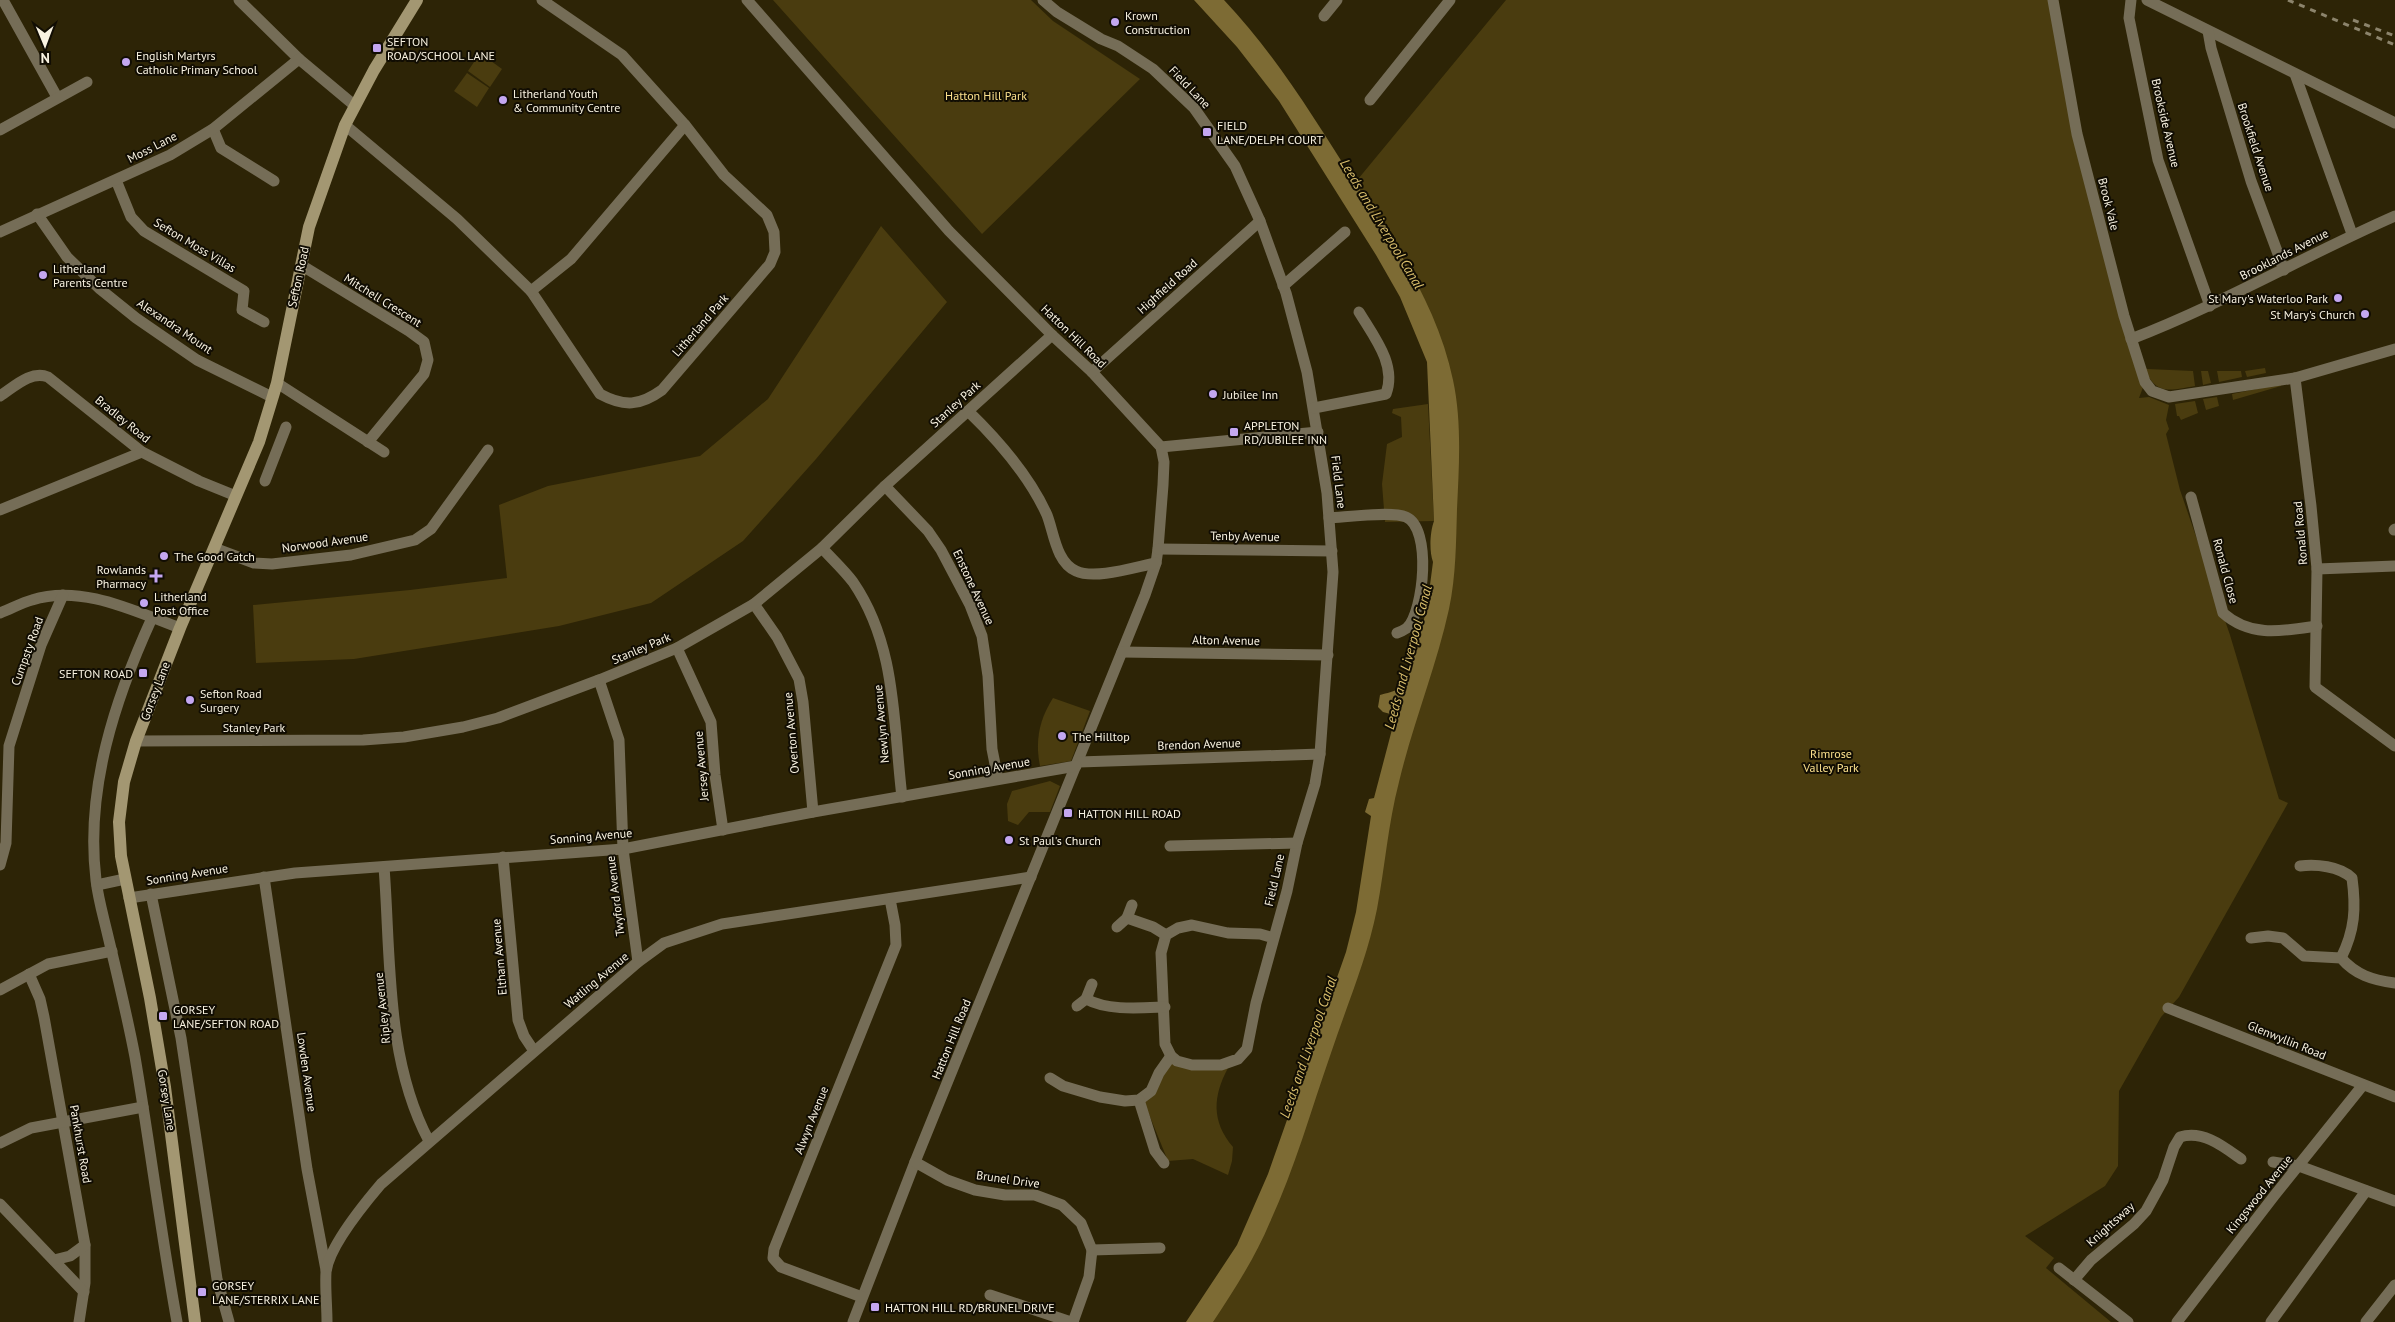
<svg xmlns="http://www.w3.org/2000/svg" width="2395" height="1322" viewBox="0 0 2395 1322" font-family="'PT Sans',sans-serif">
<rect width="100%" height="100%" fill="#2d2406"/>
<!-- green -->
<g fill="#4a3c0f">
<path d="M 773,0 L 1031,0 L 1053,21 L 1140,79 L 982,234 Z"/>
<path d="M 1506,0 L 2053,0 L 2072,112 L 2145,382 L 2139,398 L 2149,397 L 2169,405 L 2166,420 L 2169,429 L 2166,434 L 2180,490 L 2230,635 L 2279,799 L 2288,803 L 2179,997 L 2161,1017 L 2119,1091 L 2118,1166 L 2105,1186 L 2025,1236 L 2054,1258 L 2046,1268 L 2111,1322 L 1200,1322 L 1232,1274 L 1324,1045 L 1440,602 L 1441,374 L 1349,190 Z"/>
<path d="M 480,53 L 502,69 L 490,87 L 468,71 Z"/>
<path d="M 467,73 L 489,88 L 477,107 L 454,91 Z"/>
<path d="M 881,226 L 947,302 L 816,459 L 743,541 L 651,603 L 559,626 L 354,659 L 256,663 L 253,605 L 410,590 L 507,578 L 499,505 L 548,486 L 700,456 L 768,399 Z"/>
<path d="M 2142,366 L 2147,369 L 2193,371 L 2195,386 C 2166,391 2157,395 2142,366 Z"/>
<path d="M 2265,368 L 2266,373 L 2247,377 L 2245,371 Z"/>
<path d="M 2201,371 L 2208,371 L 2211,383 L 2203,385 Z"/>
<path d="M 2217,371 L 2241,371 L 2242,377 L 2219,382 Z"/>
<path d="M 2281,384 L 2281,386 L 2233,400 L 2232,394 Z"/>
<path d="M 2217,397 L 2219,406 L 2206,410 L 2203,399 Z"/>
<path d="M 2195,401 L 2198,413 L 2181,420 L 2179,416 L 2177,416 L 2175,404 Z"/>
<path d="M 1428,404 L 1434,521 L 1385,522 L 1382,484 L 1387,444 L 1402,437 L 1401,417 L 1392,413 L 1393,409 Z"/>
<path d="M 1053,698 L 1090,711 L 1071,761 L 1040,766 C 1035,741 1039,720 1053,698 Z"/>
<path d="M 1050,781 L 1060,786 L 1050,812 L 1029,812 L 1018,825 L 1008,821 L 1007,804 L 1012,791 Z"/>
<path d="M 1172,1063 L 1228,1068 C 1213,1096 1211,1121 1233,1147 L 1232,1161 L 1228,1175 L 1193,1159 L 1168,1161 L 1144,1102 Z"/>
</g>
<!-- water -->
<path fill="#7d6b34" d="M 1194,0 L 1224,0 C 1276,55 1314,118 1354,181 C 1394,242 1438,307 1453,380 C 1462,422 1459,466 1457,509 C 1456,542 1456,576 1449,609 C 1436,668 1413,723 1399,782 C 1388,824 1385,867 1377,909 C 1367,959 1347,1005 1331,1053 C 1311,1110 1295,1168 1270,1222 C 1255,1258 1234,1290 1213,1322 L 1186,1322 L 1237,1245 L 1268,1174 L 1346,952 L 1356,912 L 1371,816 L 1365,812 L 1369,799 L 1374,798 L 1395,718 L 1394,715 L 1383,712 L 1378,707 L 1380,695 C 1395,691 1404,690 1409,675 L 1427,608 L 1433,562 C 1429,551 1430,532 1434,521 L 1427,362 L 1400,297 L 1376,255 L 1279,101 L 1237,47 Z"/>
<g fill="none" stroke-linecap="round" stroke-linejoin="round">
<!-- minor -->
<g stroke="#756d57" stroke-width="11">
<path d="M 3,0 L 57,97"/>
<path d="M 239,0 L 299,59 L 354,105"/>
<path d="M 747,0 L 949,231 L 1052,335 L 1092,372 L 1161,447 L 1164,462 L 1163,485 L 1158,549 L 1156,563 L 1145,595 L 915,1162 L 853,1322"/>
<path d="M 1043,0 L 1057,12 L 1101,39 L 1118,46 L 1153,69 L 1194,108 L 1235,166 L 1260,221 L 1286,293 L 1307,372 L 1327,493 L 1333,572 L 1320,754 L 1315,784 L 1297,843 L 1287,891 L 1256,1003 L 1247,1049 L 1238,1059 L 1221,1065 L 1192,1065 L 1177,1061 L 1171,1056 L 1165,1044 L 1161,953 L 1166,935 L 1178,928 L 1192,925 L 1228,933 L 1260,934 L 1274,938"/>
<path d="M 2053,0 L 2077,134 L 2124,316 L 2145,382 L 2152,391 L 2169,397 L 2295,378 L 2395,349"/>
<path d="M 2131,0 L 2129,18 L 2158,160 L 2210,306"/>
<path d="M 2147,0 L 2395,123"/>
<path d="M 1324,16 L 1337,0"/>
<path d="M 2208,31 L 2211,48 L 2251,181 L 2284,270"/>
<path d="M 2295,74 L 2352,234"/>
<path d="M 1370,100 L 1450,0"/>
<path d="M 345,125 L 457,219 L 531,291 L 600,394 C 624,407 640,406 662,390 L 770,264 L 775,252 L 774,232 L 767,215 L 724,175 L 685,125 L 622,55 L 542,0"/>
<path d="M 213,129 L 221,148 L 274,181"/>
<path d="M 0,130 L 87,82"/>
<path d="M 116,180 L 131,217 L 144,231 L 244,291 L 242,310 L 264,322"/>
<path d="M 37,214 L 67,257 L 100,289 L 136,318 L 197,360 L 272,397"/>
<path d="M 0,232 L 170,155 L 213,129 L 299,59"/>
<path d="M 301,265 L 409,331 L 424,342 L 428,360 L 424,374 L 368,442"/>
<path d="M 1283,286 L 1345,232"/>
<path d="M 531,291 L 571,259 L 685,125"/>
<path d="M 2131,339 C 2222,304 2306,255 2395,216"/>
<path d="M 1092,372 L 1260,221"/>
<path d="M 2295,378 L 2311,506 L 2317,569 L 2315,687 L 2395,746"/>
<path d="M 277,383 L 384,452"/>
<path d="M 0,396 C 14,387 31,370 48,377 L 142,452 L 199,481 L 236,496"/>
<path d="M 1314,408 L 1386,394 C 1397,365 1374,337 1359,312"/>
<path d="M 968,411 C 999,441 1029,475 1047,515 C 1054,533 1056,562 1076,571 C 1095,580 1135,567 1156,563"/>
<path d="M 1161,447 L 1318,432"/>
<path d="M 265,481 L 286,427"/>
<path d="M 885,486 L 928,531 L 941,550 L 970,605 L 982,636 L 988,676 L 992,749 L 998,779"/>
<path d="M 2191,497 L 2223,613 C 2251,638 2283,631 2317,626"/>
<path d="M 0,510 L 142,452"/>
<path d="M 1329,518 C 1347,517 1392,511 1406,517 C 1432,528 1424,611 1407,628 C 1404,630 1400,632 1397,633"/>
<path d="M 2394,530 L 2395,529"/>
<path d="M 214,548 L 254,563 L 272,564 L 351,555 L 415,540 L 431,529 L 488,450"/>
<path d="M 822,548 C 832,559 844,570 853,582 C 897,646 893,723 902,797"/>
<path d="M 1158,549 L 1332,551"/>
<path d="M 2317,569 L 2395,566"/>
<path d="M 754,604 L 777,637 L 799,679 L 803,702 L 813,812"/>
<path d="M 0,613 C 11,609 21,603 32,600 C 81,584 134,611 180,628"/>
<path d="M 152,618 C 115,699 85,789 96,880 C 98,898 103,915 107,932 C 117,974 127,1015 135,1057 C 150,1145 161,1234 177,1322"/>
<path d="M 677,648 L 711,722 L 715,775 L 723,830"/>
<path d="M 1122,652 L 1328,655"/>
<path d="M 599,680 L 619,740 L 623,849 L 638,962"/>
<path d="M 136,741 L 363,740 L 404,737 L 463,727 L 498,718 L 599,680 L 677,648 L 754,604 L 822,548 L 885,486 L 1052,335"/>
<path d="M 1079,762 L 1320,754"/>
<path d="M 1170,846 L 1297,843"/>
<path d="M 503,857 L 518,1020 L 524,1036 L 534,1051"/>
<path d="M 0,865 L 6,843 L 9,746 L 41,645 L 63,595"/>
<path d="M 2300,866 C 2316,864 2339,866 2352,878 C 2356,908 2355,930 2341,958"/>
<path d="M 384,867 C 391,957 385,1059 429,1141"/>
<path d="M 264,877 L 307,1169 L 326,1270"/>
<path d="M 97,885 L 125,879"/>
<path d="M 151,894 L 181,1038 L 217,1279 L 229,1322"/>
<path d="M 129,898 L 295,873 L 623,849 L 813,812 L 1076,766"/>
<path d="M 1127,918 L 1153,927 L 1166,935"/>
<path d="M 1117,927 L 1127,918 L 1132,905"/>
<path d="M 2251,938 L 2268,936 L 2283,938 L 2304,956 L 2341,958 C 2356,975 2372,980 2395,983"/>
<path d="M 29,974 L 40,999 L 44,1017 L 85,1245 L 85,1283 L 79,1322"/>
<path d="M 0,990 L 48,964 L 112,951"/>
<path d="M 1086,999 C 1108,1011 1140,1008 1165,1007"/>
<path d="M 1077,1006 L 1086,999 L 1092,984"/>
<path d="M 2168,1008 L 2395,1097"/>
<path d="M 1050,1078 L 1063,1086 L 1100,1097 L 1125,1101 L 1139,1100 L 1151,1091 L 1159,1073 L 1171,1056"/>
<path d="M 1139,1100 L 1155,1151 L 1164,1163"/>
<path d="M 0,1143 L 31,1128 L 143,1107"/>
<path d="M 915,1162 L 947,1180 L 975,1190 L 1005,1195 L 1035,1195 L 1062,1205 L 1081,1223 L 1092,1250 L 1089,1277 L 1073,1322"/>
<path d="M 2273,1162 L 2299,1166 L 2395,1201"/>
<path d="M 0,1204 L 84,1292"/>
<path d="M 1092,1250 L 1160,1248"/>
<path d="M 54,1260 L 70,1256 L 85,1245"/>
<path d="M 2059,1268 L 2128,1322"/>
<path d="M 2074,1280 L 2091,1260 L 2134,1224 L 2146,1211 L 2163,1180 L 2174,1147 L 2180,1137 C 2203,1130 2223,1146 2241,1159"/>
<path d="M 990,1295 L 1071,1322"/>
<path d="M 862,1297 L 781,1267 L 773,1258 L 774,1249 L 896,945 L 895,925 L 890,899"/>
<path d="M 327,1322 C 327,1306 325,1288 326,1272 C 329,1246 364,1204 381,1184 L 638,962 L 664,943 L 722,924 L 1031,877"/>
<path d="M 2177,1322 L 2274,1196 L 2363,1085"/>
<path d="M 2271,1322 L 2366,1191"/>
<path d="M 2366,1322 L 2395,1285"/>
</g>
<!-- secondary -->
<path stroke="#a39772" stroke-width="12" d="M 195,1322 L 165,1087 L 150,998 L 121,856 L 119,822 L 124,782 L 136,741 L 180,628 L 259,442 L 277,383 L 309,227 L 345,125 L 374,70 L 417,0"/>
<!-- rail -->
<g stroke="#8c846c" stroke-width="3" stroke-dasharray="6 6" stroke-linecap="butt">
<path d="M 2288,0 L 2395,45"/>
<path d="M 2353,20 L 2395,36"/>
</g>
</g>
<!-- markers -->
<g fill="#c4a7f1" stroke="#110d03" stroke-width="2">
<circle cx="1115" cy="22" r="5"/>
<rect x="372" y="43" width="10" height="10" rx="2.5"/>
<circle cx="126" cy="62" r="5"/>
<circle cx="503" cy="100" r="5"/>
<rect x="1202" y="127" width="10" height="10" rx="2.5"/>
<circle cx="43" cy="275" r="5"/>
<circle cx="2338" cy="298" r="5"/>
<circle cx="2365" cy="314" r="5"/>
<circle cx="1213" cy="394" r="5"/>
<rect x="1229" y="427" width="10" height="10" rx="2.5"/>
<circle cx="164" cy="556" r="5"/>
<path d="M153.5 568.5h5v5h5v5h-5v5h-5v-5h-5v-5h5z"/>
<circle cx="144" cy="603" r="5"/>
<rect x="138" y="668" width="10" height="10" rx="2.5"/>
<circle cx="190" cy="700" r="5"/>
<circle cx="1062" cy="736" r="5"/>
<rect x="1063" y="808" width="10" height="10" rx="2.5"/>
<circle cx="1009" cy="840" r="5"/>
<rect x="158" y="1011" width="10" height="10" rx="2.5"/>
<rect x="197" y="1287" width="10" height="10" rx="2.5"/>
<rect x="870" y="1302" width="10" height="10" rx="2.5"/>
</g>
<g text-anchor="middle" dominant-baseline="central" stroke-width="4" stroke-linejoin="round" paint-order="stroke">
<!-- poi labels -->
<g font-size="12" fill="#f9f3e2" stroke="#110d03" text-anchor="start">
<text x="1125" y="15">Krown<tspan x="1125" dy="14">Construction</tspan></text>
<text x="387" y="41">SEFTON<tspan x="387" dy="14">ROAD/SCHOOL LANE</tspan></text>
<text x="136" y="55">English Martyrs<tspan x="136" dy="14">Catholic Primary School</tspan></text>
<text x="513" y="93">Litherland Youth<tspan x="513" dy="14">&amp; Community Centre</tspan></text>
<text x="1217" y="125">FIELD<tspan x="1217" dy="14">LANE/DELPH COURT</tspan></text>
<text x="53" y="268">Litherland<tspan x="53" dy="14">Parents Centre</tspan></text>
<text x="2328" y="298" text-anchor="end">St Mary's Waterloo Park</text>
<text x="2355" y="314" text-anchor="end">St Mary's Church</text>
<text x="1223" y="394">Jubilee Inn</text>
<text x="1244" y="425">APPLETON<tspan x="1244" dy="14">RD/JUBILEE INN</tspan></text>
<text x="174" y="556">The Good Catch</text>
<text x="146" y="569" text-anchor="end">Rowlands<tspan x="146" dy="14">Pharmacy</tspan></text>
<text x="154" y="596">Litherland<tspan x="154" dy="14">Post Office</tspan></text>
<text x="133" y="673" text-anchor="end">SEFTON ROAD</text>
<text x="200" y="693">Sefton Road<tspan x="200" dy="14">Surgery</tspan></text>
<text x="1072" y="736">The Hilltop</text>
<text x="1078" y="813">HATTON HILL ROAD</text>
<text x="1019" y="840">St Paul's Church</text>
<text x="173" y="1009">GORSEY<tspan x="173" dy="14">LANE/SEFTON ROAD</tspan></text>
<text x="212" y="1285">GORSEY<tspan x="212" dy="14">LANE/STERRIX LANE</tspan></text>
<text x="885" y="1307">HATTON HILL RD/BRUNEL DRIVE</text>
</g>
<!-- street labels -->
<g font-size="12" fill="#f9f3e2" stroke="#110d03">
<text transform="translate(1190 87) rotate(46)">Field Lane</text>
<text transform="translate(2166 123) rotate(77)">Brookside Avenue</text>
<text transform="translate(152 147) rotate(-27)">Moss Lane</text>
<text transform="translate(2256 147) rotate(72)">Brookfield Avenue</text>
<text transform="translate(2109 204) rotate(76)">Brook Vale</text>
<text transform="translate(195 245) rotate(31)">Sefton Moss Villas</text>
<text transform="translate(2284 254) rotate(-27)">Brooklands Avenue</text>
<text transform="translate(298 277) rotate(-78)">Sefton Road</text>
<text transform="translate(1167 286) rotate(-42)">Highfield Road</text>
<text transform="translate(383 300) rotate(32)">Mitchell Crescent</text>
<text transform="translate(700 325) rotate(-49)">Litherland Park</text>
<text transform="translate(175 326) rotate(34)">Alexandra Mount</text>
<text transform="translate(1074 336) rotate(44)">Hatton Hill Road</text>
<text transform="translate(955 404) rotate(-42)">Stanley Park</text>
<text transform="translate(123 419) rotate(39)">Bradley Road</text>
<text transform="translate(1339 482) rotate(83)">Field Lane</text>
<text transform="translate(2300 533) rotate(-95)">Ronald Road</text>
<text transform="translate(1245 536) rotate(1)">Tenby Avenue</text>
<text transform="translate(325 542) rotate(-8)">Norwood Avenue</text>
<text transform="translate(2226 571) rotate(75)">Ronald Close</text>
<text transform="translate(974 587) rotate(65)">Enstone Avenue</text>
<text transform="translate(1226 640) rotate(1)">Alton Avenue</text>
<text transform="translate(641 648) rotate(-23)">Stanley Park</text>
<text transform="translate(27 651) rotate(-70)">Cumpsty Road</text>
<text transform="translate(155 691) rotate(-69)">Gorsey Lane</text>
<text transform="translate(881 724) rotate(-95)">Newlyn Avenue</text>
<text x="254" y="727">Stanley Park</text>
<text transform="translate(791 733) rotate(-95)">Overton Avenue</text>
<text transform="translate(1199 744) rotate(-2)">Brendon Avenue</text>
<text transform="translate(701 766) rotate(-95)">Jersey Avenue</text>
<text transform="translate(989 768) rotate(-10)">Sonning Avenue</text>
<text transform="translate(591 836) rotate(-5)">Sonning Avenue</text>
<text transform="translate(187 874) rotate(-9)">Sonning Avenue</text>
<text transform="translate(1274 880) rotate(-77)">Field Lane</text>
<text transform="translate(615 896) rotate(-97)">Twyford Avenue</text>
<text transform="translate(499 957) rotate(-95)">Eltham Avenue</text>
<text transform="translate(596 980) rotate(-40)">Watling Avenue</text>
<text transform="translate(382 1008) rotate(-96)">Ripley Avenue</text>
<text transform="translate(951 1039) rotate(-68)">Hatton Hill Road</text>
<text transform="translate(2287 1040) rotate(22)">Glenwyllin Road</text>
<text transform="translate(307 1072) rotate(82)">Lowden Avenue</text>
<text transform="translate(167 1100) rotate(81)">Gorsey Lane</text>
<text transform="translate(811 1120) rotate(-68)">Alwyn Avenue</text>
<text transform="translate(81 1144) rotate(80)">Pankhurst Road</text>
<text transform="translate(1008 1179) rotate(8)">Brunel Drive</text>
<text transform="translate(2259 1194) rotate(-51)">Kingswood Avenue</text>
<text transform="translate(2110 1224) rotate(-42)">Knightsway</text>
</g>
<!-- park labels -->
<g font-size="12" fill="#fbe08c" stroke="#110d03">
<text x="986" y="95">Hatton Hill Park</text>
<text x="1831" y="753">Rimrose<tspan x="1831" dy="14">Valley Park</tspan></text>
</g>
<!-- water labels -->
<g font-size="14" font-style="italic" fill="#dabf6c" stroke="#110d03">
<text transform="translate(1382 224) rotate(59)">Leeds and Liverpool Canal</text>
<text transform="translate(1408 657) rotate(-75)">Leeds and Liverpool Canal</text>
<text transform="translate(1308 1047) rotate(-71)">Leeds and Liverpool Canal</text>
</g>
</g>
<!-- north arrow -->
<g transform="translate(45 45) rotate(179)" stroke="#110d03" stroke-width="4" paint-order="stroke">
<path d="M0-4L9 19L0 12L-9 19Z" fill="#f9f3e2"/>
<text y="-8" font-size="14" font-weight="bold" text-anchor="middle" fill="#f9f3e2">N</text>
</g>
</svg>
